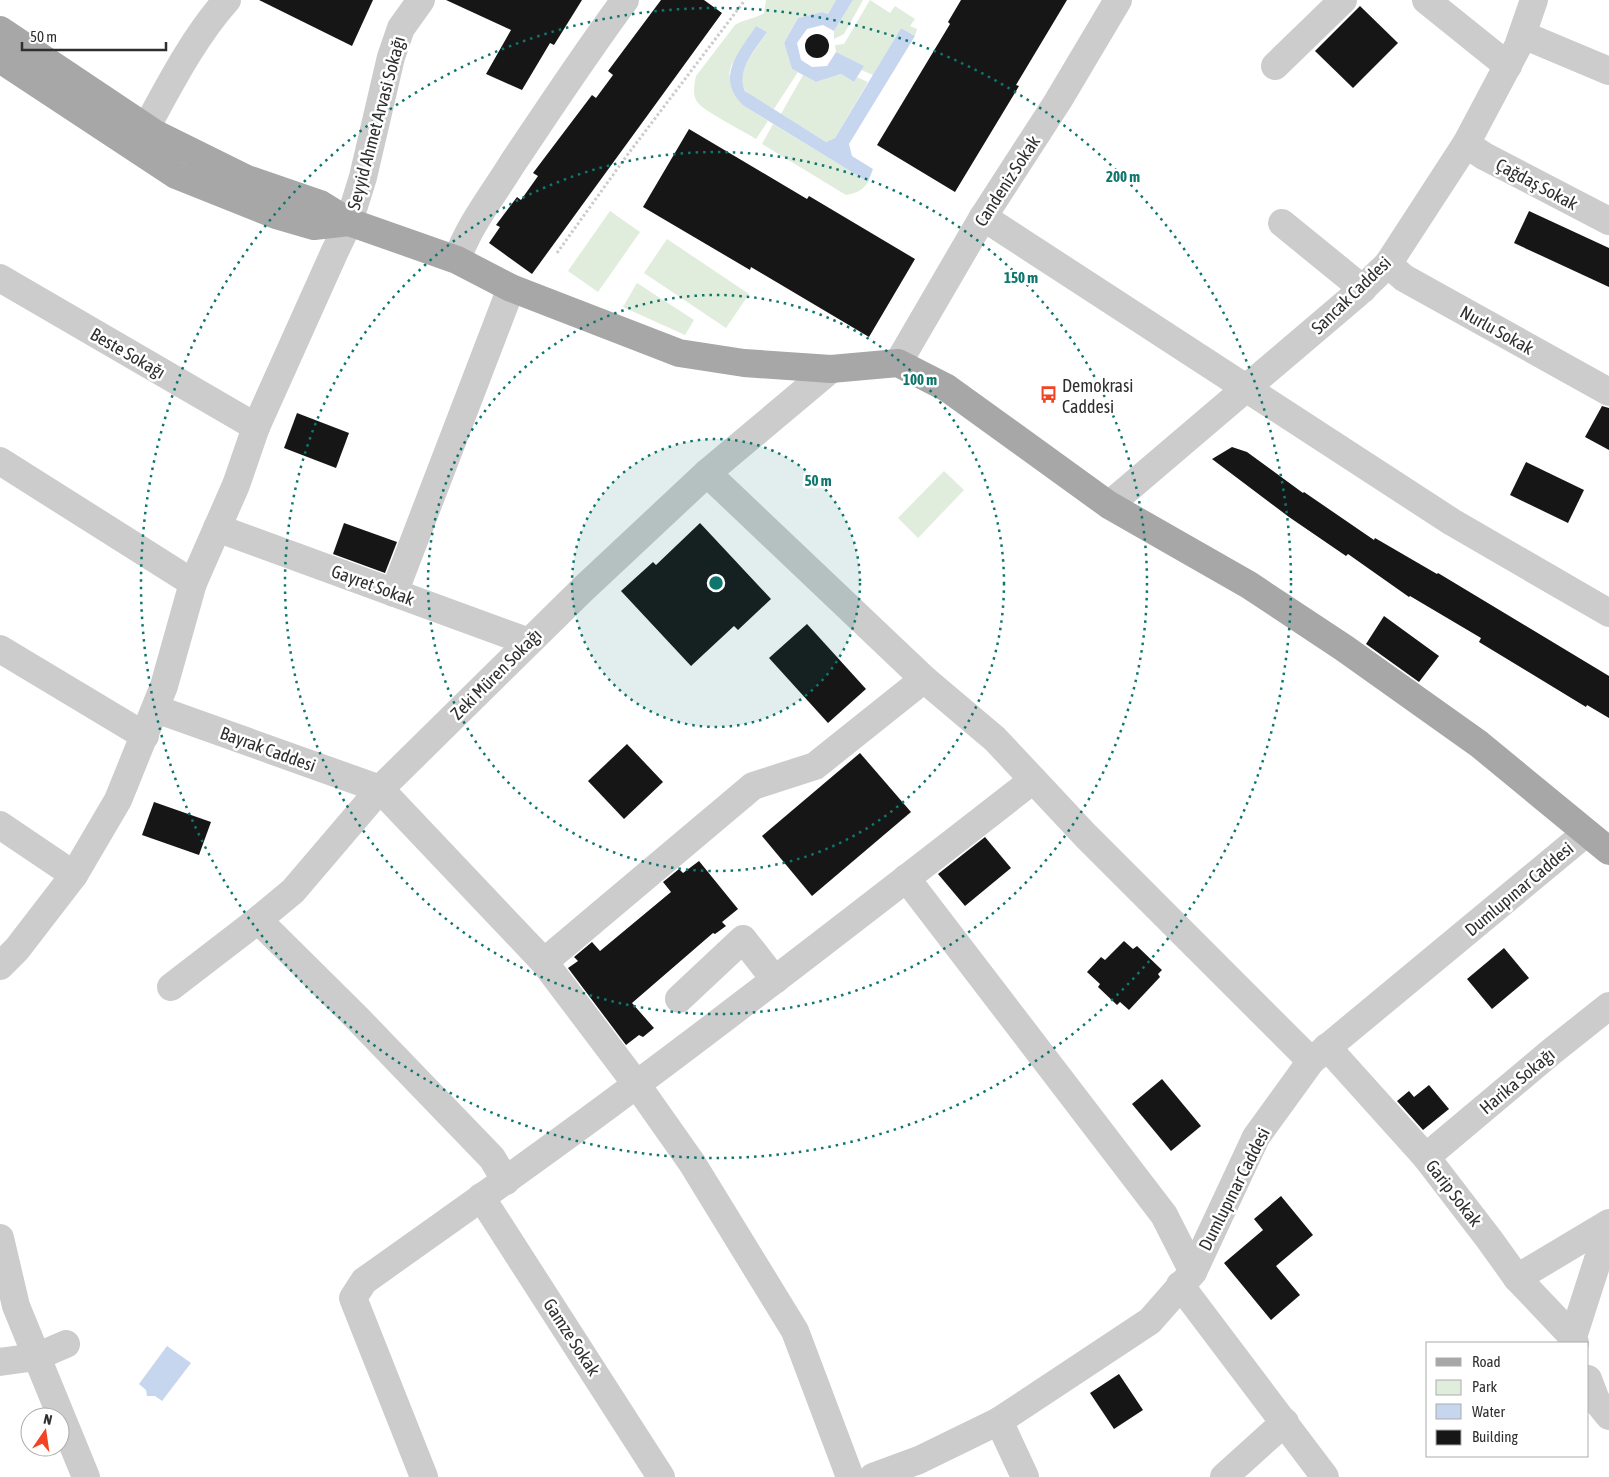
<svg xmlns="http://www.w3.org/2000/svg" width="1609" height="1477" viewBox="0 0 1609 1477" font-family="'Asap Condensed',sans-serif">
<rect width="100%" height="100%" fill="#fff"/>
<!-- green -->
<g fill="#e1eddc">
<path d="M 766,0 L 836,0 L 828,14 L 822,12 L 798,18 L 784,43 L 792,69 L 798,72 L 774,109 C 767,105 750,97 745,90 C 732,74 759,46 767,32 L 756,26 L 731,66 L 729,74 L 744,106 L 768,121 L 756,139 C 745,132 704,111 698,103 C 692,96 694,85 696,76 L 735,25 C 744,19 755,19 764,13 Z"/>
<path d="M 853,0 L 863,0 L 844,34 L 834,39 L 834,31 Z"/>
<path d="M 870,0 L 890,13 L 895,6 L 915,19 L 910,26 L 917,29 L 915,36 L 901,28 L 873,75 L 861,70 L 863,66 L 836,52 L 835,45 L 844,44 Z"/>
<path d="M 841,74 L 854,82 L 857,77 L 868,82 L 835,138 L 826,142 L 781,114 L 803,75 L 816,82 Z"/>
<path d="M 773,124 L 868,182 C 863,191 855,193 846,195 L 762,144 Z"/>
<path d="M 610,211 L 640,232 L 598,292 L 568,271 Z"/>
<path d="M 667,239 L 749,294 L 726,328 L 644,273 Z"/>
<path d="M 637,283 L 694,320 L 685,335 L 623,307 Z"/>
<path d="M 944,471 L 964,490 L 918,538 L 898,518 Z"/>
</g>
<!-- water -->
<g fill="#c7d6ef">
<path d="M 836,0 L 853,0 L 834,31 L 823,25 L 807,29 L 797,43 L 801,60 L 812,67 L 827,66 L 836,52 L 864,66 L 854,82 L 841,74 L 816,82 L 792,69 L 784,43 L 798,18 L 822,12 L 828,14 Z"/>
<path d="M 756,26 L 767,32 C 756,49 735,70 745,91 L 826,142 L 835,138 L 901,28 L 915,36 L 849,144 L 852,156 L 873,169 L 868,182 L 744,106 C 714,78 739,52 756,26 Z"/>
<path d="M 167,1346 L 191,1363 L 162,1401 L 155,1396 L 147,1396 L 146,1390 L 139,1384 Z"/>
</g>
<!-- building -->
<g fill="#161616">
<path d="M 259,0 L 373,0 L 352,46 Z"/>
<path d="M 446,0 L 582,0 L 554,45 L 550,43 L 522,90 L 486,74 L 511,30 Z"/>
<path d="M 661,0 L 704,0 L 722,13 L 532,274 L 489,243 L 500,227 L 496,225 L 517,197 L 521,200 L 538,176 L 533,173 L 592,95 L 596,98 L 613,75 L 608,71 Z"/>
<path d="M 961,0 L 1067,0 L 1016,85 L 1019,86 L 955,192 L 877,145 L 950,24 L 948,22 Z"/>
<path d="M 1360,6 L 1398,43 L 1353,88 L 1315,51 Z"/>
<circle cx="817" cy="46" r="12"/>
<path d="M 689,129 L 807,199 L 809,196 L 915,259 L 869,337 L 751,267 L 750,270 L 643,207 Z"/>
<path d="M 1529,211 L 1609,248 L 1609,287 L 1514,243 Z"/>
<path d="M 1602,406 L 1609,408 L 1609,450 L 1585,437 Z"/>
<path d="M 297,413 L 349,433 L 336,468 L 284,448 Z"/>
<path d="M 1232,447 L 1247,452 L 1303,493 L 1304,492 L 1374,540 L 1375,538 L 1437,574 L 1438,573 L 1609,676 L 1609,718 L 1587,705 L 1586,707 L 1479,642 L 1481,638 L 1410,596 L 1409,597 L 1348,554 L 1346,556 L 1289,517 L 1212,459 Z"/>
<path d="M 1526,462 L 1584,490 L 1568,523 L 1510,495 Z"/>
<path d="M 344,523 L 397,542 L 385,573 L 333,554 Z"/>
<path d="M 700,523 L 771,599 L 738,630 L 734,626 L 691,666 L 621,591 L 653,562 L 656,565 Z"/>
<path d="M 1384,616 L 1439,656 L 1419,682 L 1366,644 Z"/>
<path d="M 807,624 L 866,689 L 828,723 L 769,658 Z"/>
<path d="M 627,744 L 663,782 L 624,819 L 588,781 Z"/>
<path d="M 860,753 L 911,812 L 812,896 L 762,836 Z"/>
<path d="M 154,802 L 211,822 L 199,855 L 142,835 Z"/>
<path d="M 985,837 L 1011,868 L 965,906 L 938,874 Z"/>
<path d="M 699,861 L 738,909 L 722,922 L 726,926 L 715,934 L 713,933 L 632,1003 L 654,1028 L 643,1037 L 639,1035 L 626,1045 L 568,968 L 578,961 L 574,957 L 592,942 L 600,951 L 671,892 L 663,882 L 679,869 L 683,873 Z"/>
<path d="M 1124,941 L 1133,949 L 1137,946 L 1162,970 L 1158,974 L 1160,977 L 1129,1010 L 1120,1002 L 1117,1005 L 1098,987 L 1100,984 L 1087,972 L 1101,957 L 1105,960 Z"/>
<path d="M 1504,948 L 1529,978 L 1492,1009 L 1467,979 Z"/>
<path d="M 1162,1079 L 1201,1126 L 1171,1151 L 1132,1104 Z"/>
<path d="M 1429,1085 L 1449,1109 L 1423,1130 L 1397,1101 L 1409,1091 L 1414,1097 Z"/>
<path d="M 1281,1196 L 1313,1235 L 1276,1266 L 1300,1295 L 1271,1320 L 1224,1263 L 1263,1230 L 1254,1219 Z"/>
<path d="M 1119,1374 L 1143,1410 L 1114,1429 L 1090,1393 Z"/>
</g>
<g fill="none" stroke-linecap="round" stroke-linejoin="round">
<!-- path -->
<path stroke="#ccc" stroke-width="3" stroke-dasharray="2.5 2.5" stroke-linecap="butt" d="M 557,253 L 628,154 L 745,0"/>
<!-- minor -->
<g stroke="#ccc" stroke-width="28">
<path d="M 1426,0 L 1508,66"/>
<path d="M 1523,35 L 1609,71"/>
<path d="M 1275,66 L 1343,0"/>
<path d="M 146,128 C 170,84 194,37 227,0"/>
<path d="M 1466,144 L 1484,156 L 1609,221"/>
<path d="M 983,217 L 1452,522 L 1609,613"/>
<path d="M 1282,223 L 1363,289"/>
<path d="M 457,260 C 468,226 493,195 512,164 C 549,109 585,54 625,0"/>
<path d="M 1388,264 L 1404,278 L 1609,392"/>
<path d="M 0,278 L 256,427"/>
<path d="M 898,363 L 983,217 L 1058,101 L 1118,0"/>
<path d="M 0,461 L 193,583"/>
<path d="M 707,473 L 924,679 L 995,739 L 1086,836 L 1311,1061"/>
<path d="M 1109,505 L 1358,293 L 1388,264 L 1466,144 L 1518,46 L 1534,0"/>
<path d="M 217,528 L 529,642"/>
<path d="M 394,593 L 511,288"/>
<path d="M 0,649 L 145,736"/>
<path d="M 156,709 L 380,789 L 544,962 L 637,1085 L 692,1163 L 795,1331 L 850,1477"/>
<path d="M 0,825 L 74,875"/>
<path d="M 906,878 L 1164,1215 L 1193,1272"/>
<path d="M 258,920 L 358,1019 L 492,1158 L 506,1181"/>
<path d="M 544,962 L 753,786 L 815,766 L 924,679"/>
<path d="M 0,966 L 17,949 L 74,875 L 118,800 L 164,686 L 193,583 L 236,485 L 256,427 L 335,251 L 349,222 L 363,177 L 391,57 L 401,28 L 421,0"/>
<path d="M 171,987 L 258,920 L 293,891 L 380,789 L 582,590 L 707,473 L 831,369"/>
<path d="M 679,999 L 743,939 L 775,980"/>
<path d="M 1327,1047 L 1426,1157 L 1489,1239 L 1517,1278 L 1573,1337 L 1575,1343"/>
<path d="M 1426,1157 L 1551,1052 L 1609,1006"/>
<path d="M 481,1197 L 661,1477"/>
<path d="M 0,1238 L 16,1306 L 86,1477"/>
<path d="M 1517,1278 L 1609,1223"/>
<path d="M 1180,1285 L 1325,1477"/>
<path d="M 1573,1337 L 1609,1225"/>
<path d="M 0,1362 L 36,1357 L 66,1344"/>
<path d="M 1588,1379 L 1596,1400 L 1609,1416"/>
<path d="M 999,1421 L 1025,1477"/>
<path d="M 424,1477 L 353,1298 L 364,1281 C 455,1216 547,1152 637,1084 C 770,985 902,882 1033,780"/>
<path d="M 873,1477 L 919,1460 L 999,1421 L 1150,1321 L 1193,1272 L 1256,1137 L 1311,1061 L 1586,833"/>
<path d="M 1224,1477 L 1285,1422"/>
</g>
<!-- major -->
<g stroke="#a7a7a7" stroke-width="28">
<path d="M 0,30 L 154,133 L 247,179 L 320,204 L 349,222 L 457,260 L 511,288 L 679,353 L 744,363 L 831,369 L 898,363 L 947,388 L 1109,505 L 1249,585 L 1344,648 L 1479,744 L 1609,851"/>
<path d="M 0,59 L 176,175 L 276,215 L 314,226 L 349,222"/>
</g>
</g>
<!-- distance rings -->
<circle cx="716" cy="583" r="144" fill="#0f766e" fill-opacity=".12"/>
<g fill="none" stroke="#0f766e" stroke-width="2.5" stroke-dasharray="2.5 5">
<circle cx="716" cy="583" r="144"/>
<circle cx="716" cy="583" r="288"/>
<circle cx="716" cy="583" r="431"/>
<circle cx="716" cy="583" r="575"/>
</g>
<!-- icons -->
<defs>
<symbol id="bus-bare" viewBox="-9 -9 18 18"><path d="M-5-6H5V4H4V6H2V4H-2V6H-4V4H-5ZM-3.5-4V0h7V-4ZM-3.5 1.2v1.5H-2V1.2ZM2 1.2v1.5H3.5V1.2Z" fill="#f24325" stroke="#fff" stroke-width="2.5" paint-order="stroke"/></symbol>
</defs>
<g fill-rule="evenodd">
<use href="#bus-bare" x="1036" y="382" width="25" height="25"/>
</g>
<g text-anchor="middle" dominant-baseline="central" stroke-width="5" stroke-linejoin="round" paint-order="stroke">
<!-- street labels -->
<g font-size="18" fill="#2f2f2f" stroke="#fff">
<text transform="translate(376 123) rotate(-75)">Seyyid Ahmet Arvasi Sokağı</text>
<text transform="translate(1007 181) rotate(-57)">Candeniz Sokak</text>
<text transform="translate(1537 184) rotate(28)">Çağdaş Sokak</text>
<text transform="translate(1351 295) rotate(-44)">Sancak Caddesi</text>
<text transform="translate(1497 330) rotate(29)">Nurlu Sokak</text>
<text transform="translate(128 353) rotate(30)">Beste Sokağı</text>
<text transform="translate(373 585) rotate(20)">Gayret Sokak</text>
<text transform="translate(496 674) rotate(-45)">Zeki Müren Sokağı</text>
<text transform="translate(268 749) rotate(20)">Bayrak Caddesi</text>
<text transform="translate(1519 889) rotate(-40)">Dumlupınar Caddesi</text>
<text transform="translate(1517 1081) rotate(-40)">Harika Sokağı</text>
<text transform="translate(1234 1189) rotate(-63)">Dumlupınar Caddesi</text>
<text transform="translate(1454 1193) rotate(52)">Garip Sokak</text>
<text transform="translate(572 1337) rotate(57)">Gamze Sokak</text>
</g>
<!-- poi labels -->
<g font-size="18" fill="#2f2f2f" stroke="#fff" text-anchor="start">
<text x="1062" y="385">Demokrasi<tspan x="1062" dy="21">Caddesi</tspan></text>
</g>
</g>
<circle cx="716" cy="583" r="8" fill="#0f766e" stroke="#fff" stroke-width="2.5"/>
<g font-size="15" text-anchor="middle" font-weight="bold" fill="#0f766e" stroke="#fff" stroke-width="5" stroke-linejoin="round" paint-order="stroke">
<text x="1123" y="182">200 m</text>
<text x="1021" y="283">150 m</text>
<text x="920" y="385">100 m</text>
<text x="818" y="486">50 m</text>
</g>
<!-- legend -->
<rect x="1426" y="1342" width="162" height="115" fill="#ffffff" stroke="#acacac"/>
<rect x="1436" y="1358" width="25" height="8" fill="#a7a7a7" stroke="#acacac"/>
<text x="1472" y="1367" font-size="15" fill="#2f2f2f">Road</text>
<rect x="1436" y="1380" width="25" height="15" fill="#e1eddc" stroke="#acacac"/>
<text x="1472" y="1392" font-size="15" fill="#2f2f2f">Park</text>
<rect x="1436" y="1404" width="25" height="15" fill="#c7d6ef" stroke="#acacac"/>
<text x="1472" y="1417" font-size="15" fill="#2f2f2f">Water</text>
<rect x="1436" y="1430" width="25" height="15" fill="#161616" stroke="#acacac"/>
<text x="1472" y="1442" font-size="15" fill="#2f2f2f">Building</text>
<!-- north arrow -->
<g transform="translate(45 1432) rotate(13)"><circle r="24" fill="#ffffff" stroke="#acacac"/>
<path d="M0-4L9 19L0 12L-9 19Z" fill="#f24325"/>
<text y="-8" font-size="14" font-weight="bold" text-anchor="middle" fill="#2f2f2f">N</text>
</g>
<!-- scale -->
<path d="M22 42v8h144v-8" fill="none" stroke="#2f2f2f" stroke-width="2.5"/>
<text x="30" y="42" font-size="15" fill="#2f2f2f" stroke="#ffffff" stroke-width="4" paint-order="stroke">50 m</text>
</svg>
